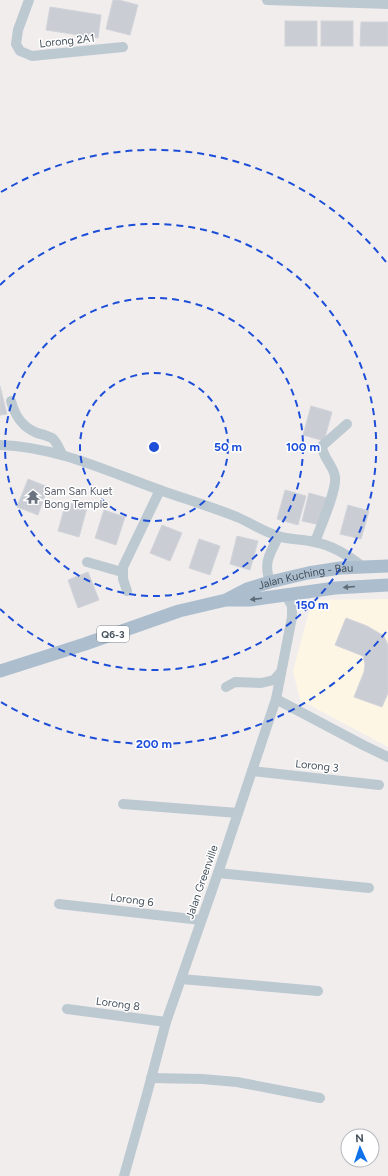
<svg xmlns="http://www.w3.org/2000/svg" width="388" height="1176" viewBox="0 0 388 1176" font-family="Figtree,sans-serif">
<rect width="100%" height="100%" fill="#f1eded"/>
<!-- commercial -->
<path fill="#fdf6e5" d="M 388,599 L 388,747 L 300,700 L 293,671 L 312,600 Z"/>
<!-- building -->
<g fill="#cacdd3" stroke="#d1d4da">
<path d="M 113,0 L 119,0 L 138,5 L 130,35 L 106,29 Z"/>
<path d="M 50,7 L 101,15 L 98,38 L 46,30 Z"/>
<rect x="285" y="21" width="32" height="25"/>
<rect x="321" y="21" width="32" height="25"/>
<path d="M 361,22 L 388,22 L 388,46 L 360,46 Z"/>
<path d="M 0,386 L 7,414 L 0,415 Z"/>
<path d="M 311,406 L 332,412 L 324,441 L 303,435 Z"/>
<path d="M 28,479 L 48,487 L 38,515 L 17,507 Z"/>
<path d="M 285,490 L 306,496 L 298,525 L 277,519 Z"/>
<path d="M 309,493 L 327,498 L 320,525 L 302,521 Z"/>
<path d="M 66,502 L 87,508 L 79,537 L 58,531 Z"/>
<path d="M 348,505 L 369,511 L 361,539 L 340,534 Z"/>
<path d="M 104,510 L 125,517 L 116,545 L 95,538 Z"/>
<path d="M 162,525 L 182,533 L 170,561 L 150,553 Z"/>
<path d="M 237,536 L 258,541 L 250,570 L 230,564 Z"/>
<path d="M 199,539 L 220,546 L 210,575 L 189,568 Z"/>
<path d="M 88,572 L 99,600 L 78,608 L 68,580 Z"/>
<path d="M 346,618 L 367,626 L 384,636 L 388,645 L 388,693 L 382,707 L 354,697 L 364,672 L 365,664 L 363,656 L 335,645 Z"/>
</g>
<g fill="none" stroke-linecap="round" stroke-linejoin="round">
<!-- minor -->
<g stroke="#bdc9d1" stroke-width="10">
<path d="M 29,0 L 18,30 L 16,44 L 20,51 L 32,56 L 123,47"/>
<path d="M 267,0 L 388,4"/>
<path d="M 11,401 C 15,416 22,427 37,433 C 42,434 48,436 52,438 C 57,442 59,449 62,454"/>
<path d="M 0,445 C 58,447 106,471 160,490 C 185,499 212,507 237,517 C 251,523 264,532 278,536 C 289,540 302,539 314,542 C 332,545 347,555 362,566"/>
<path d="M 315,542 C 320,528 337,490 335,477 C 334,466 322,457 322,446 L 347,424"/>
<path d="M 87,562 L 122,572"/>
<path d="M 270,582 C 263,561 270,555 278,537"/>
<path d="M 127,591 L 123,579 L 123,567 L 160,490"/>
<path d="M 226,687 L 235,682 L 261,683 L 274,680 L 281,672"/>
<path d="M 276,699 L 363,745 L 388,757"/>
<path d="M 252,771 L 379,785"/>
<path d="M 123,804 L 238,813"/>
<path d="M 218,873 L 369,888"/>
<path d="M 59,904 L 201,920"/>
<path d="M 181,979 L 318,991"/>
<path d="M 67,1009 L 166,1022"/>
<path d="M 151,1078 L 202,1079 L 237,1082 L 320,1098"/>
<path d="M 124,1176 L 147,1094 L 166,1022 L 218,873 L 276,699 L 292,617 L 292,606 L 286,595"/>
</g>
<!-- major -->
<g stroke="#acbece" stroke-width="13">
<path d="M 228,600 L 250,600 L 335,588 L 388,585"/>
<path id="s1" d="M 0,671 L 85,644 L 179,611 L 226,600 L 247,589 L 270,582 L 308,573 L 340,568 L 388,566"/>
</g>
</g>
<!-- one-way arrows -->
<defs><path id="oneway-solid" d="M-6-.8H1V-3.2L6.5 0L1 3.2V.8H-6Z"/></defs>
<g fill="#5f6c78">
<use href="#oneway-solid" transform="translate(349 587) rotate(175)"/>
<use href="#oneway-solid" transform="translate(256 599) rotate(173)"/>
</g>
<!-- distance rings -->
<g fill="none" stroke="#1d4ed8" stroke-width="2" stroke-dasharray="7 5">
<circle cx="154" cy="447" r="74"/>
<circle cx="154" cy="447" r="149"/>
<path d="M0 285A223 223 0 1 1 0 609"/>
<path d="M386 632A297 297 0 0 1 1 702M1 192A297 297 0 0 1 386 262"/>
</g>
<!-- icons -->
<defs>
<symbol id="temple-bare" viewBox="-9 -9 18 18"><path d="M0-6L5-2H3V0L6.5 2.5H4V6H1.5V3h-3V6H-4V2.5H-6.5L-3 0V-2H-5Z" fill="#6b7280" stroke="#fff" stroke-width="2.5" paint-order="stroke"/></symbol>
</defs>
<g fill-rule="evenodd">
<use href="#temple-bare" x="23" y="487" width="20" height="20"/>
</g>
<g text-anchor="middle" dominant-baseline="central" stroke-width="3" stroke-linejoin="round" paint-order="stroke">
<!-- shield labels -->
<rect fill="#fff" stroke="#7d858d" stroke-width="1" x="97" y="626" width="32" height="16" rx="3"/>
<g font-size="10" font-weight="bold" fill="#45515c">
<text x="113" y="634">Q6-3</text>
</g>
<!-- street labels -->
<g font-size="11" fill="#45515c" stroke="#fff">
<text transform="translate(67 41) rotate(-6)">Lorong 2A1</text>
<text stroke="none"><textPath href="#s1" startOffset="321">Jalan Kuching - Bau</textPath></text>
<text transform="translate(317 766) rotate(6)">Lorong 3</text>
<text transform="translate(202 882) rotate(-71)">Jalan Greenville</text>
<text transform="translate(132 900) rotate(7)">Lorong 6</text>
<text transform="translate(118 1004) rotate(8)">Lorong 8</text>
</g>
<!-- worship labels -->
<g font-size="11" fill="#5b616d" stroke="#fff" text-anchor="start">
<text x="44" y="491">Sam San Kuet<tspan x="44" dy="13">Bong Temple</tspan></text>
</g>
</g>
<circle cx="154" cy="447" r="6" fill="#1d4ed8" stroke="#fff" stroke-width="2"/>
<g font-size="12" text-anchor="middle" font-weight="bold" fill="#1d4ed8" stroke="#fff" stroke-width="3" stroke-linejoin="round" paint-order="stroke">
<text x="228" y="451">50 m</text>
<text x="303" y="451">100 m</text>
<text x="312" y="609">150 m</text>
<text x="154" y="748">200 m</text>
</g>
<!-- north arrow -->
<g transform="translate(360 1148) rotate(357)"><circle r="19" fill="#ffffff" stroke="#b5b9be"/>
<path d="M0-3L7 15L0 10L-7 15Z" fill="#0f72e9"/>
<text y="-6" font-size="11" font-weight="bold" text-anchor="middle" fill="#45515c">N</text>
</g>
</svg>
